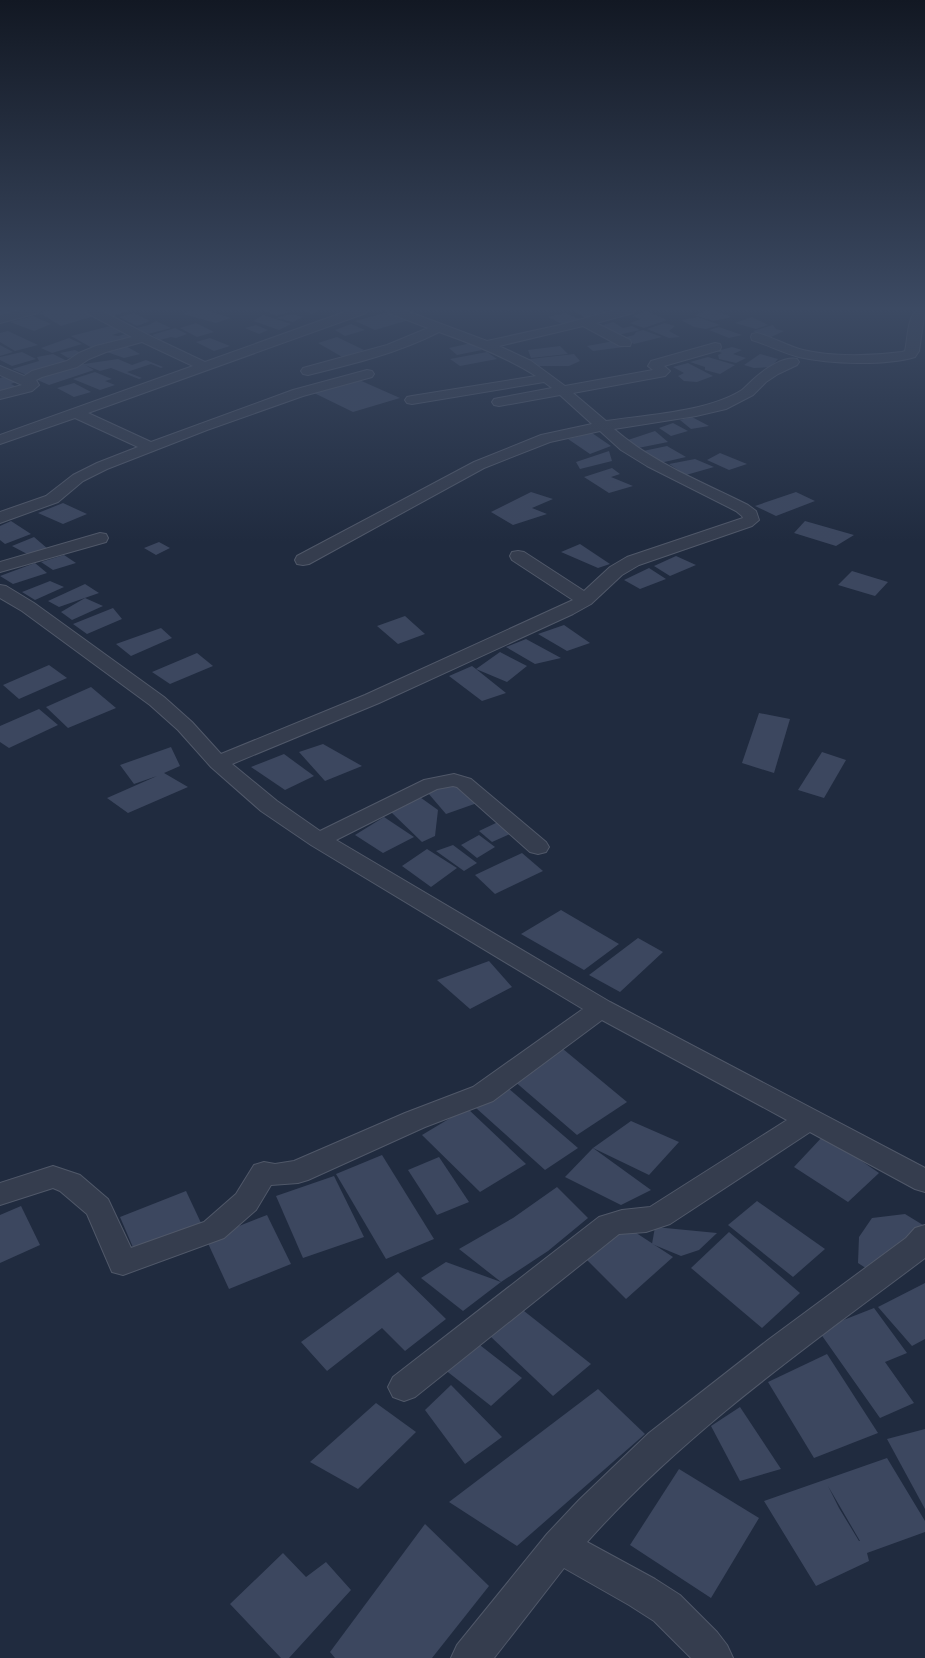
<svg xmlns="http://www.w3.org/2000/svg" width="925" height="1658" viewBox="0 0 925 1658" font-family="'DejaVu Sans',sans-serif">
<rect width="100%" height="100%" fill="#202b3f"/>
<!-- building -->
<g fill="#3c475f" fill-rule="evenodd">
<path d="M 0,310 L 17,310 L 0,316 Z"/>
<path d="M 53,310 L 86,310 L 97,315 L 61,326 L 40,313 Z"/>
<path d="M 98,310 L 131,310 L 111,317 Z"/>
<path d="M 194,310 L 205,310 L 231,318 L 216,323 L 183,314 Z"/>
<path d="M 264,310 L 286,310 L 290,312 L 276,316 Z"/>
<path d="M 300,310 L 320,310 L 312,314 Z"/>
<path d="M 572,310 L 605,310 L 599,313 L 605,316 L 587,319 Z"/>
<path d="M 711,310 L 713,310 L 732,317 L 713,321 L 694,315 Z"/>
<path d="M 647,311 L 667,320 L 644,328 L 630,323 L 641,319 L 632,316 Z"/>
<path d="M 388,312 L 412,319 L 375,330 L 355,321 Z"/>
<path d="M 134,313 L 150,321 L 137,326 L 119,317 Z"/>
<path d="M 565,313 L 584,321 L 566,326 L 548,317 Z"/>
<path d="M 291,314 L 303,317 L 293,322 L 276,318 Z"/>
<path d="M 263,315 L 291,324 L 279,330 L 253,321 Z"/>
<path d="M 33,316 L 51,324 L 34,331 L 10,322 Z"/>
<path d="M 698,317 L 720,325 L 706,329 L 694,327 L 681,320 Z"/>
<path d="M 752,317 L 768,325 L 756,329 L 735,323 Z"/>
<path d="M 156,321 L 171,328 L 148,334 L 136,328 L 149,325 Z"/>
<path d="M 613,322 L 623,328 L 632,326 L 640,330 L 618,335 L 600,326 Z"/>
<path d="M 196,323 L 214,332 L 197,337 L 180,328 Z"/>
<path d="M 665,323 L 675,326 L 669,331 L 680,337 L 669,338 L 647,329 Z"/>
<path d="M 351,324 L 365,330 L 345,336 L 335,330 Z"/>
<path d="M 114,325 L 122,329 L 118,330 L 122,332 L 112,335 L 118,336 L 130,333 L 140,337 L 94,349 L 71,336 Z"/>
<path d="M 256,325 L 268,330 L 259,334 L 245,328 Z"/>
<path d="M 773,325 L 776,329 L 784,331 L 771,337 L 759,334 L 753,331 Z"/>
<path d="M 719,327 L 742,335 L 729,338 L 709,330 Z"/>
<path d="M 175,328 L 187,334 L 176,338 L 171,337 L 160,340 L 152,335 Z"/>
<path d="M 643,330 L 662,337 L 634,344 L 622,338 L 634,335 L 636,332 Z"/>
<path d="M 8,331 L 38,345 L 15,351 L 0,342 L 0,333 Z"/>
<path d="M 337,337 L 364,350 L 344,358 L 318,343 Z"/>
<path d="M 69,338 L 82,344 L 52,353 L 41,348 Z"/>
<path d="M 210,338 L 230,346 L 214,351 L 196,342 Z"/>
<path d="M 614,341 L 624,347 L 593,351 L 587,346 Z"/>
<path d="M 471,343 L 482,350 L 457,355 L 449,348 Z"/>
<path d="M 0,345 L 13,352 L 0,356 Z"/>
<path d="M 124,345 L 140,354 L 124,358 L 107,352 Z"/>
<path d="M 560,346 L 568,354 L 531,358 L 528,350 Z"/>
<path d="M 732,347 L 742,350 L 733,354 L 746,358 L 736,363 L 719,359 L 718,355 L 722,353 L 717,351 Z"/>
<path d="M 75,350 L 83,354 L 68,358 L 60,353 Z"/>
<path d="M 22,352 L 36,359 L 12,366 L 0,360 L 0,357 Z"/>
<path d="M 487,352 L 497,359 L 460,366 L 450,359 Z"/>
<path d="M 53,354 L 69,362 L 27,375 L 12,369 L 39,361 L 37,357 Z"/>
<path d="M 574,354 L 580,361 L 569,366 L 535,366 L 530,359 Z"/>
<path d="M 760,354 L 778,359 L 771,367 L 754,368 L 744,365 Z"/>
<path d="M 708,357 L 735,365 L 720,374 L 705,370 L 705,367 L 690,362 Z"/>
<path d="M 118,359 L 132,365 L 146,360 L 163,367 L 161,368 L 151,364 L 127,372 L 142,378 L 139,379 L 111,368 L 100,371 L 85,365 L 94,370 L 49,385 L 33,378 L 81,363 L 84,364 Z"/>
<path d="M 688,363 L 713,376 L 697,382 L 684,381 L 678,376 L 684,373 L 673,367 Z"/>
<path d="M 95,372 L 112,379 L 105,381 L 115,385 L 100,390 L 73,379 Z"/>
<path d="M 3,377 L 16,382 L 11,384 L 19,388 L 0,394 L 0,378 Z"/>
<path d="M 357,379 L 400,398 L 353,412 L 312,392 Z"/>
<path d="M 74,383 L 91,392 L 74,397 L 57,388 Z"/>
<path d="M 692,417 L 709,426 L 691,429 L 680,420 Z"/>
<path d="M 673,423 L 688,431 L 671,436 L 659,428 Z"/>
<path d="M 655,431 L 668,442 L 638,448 L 628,440 Z"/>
<path d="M 592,433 L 611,446 L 590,454 L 568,439 Z"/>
<path d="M 667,446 L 686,457 L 660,463 L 643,451 Z"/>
<path d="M 609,451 L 612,461 L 580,469 L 576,462 Z"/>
<path d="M 720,453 L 747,464 L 729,470 L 707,460 Z"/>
<path d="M 695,459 L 714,467 L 686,475 L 669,464 Z"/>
<path d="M 612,468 L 620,474 L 611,477 L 633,486 L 609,493 L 584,477 Z"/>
<path d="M 531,492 L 553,499 L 532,508 L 547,514 L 513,525 L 491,512 Z"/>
<path d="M 796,492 L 815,501 L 776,516 L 755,506 Z"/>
<path d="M 63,503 L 87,514 L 63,524 L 38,513 Z"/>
<path d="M 11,521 L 31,534 L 5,544 L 0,540 L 0,526 Z"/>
<path d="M 805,521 L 854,535 L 836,546 L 794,533 Z"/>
<path d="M 34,537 L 48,549 L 29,555 L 12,546 Z"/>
<path d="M 159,542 L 170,548 L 156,555 L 144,548 Z"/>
<path d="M 580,544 L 610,564 L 598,568 L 561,552 Z"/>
<path d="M 64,555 L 76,563 L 53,570 L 41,562 Z"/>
<path d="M 676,556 L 696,565 L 670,576 L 654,566 Z"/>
<path d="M 35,563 L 47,573 L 13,584 L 0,576 Z"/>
<path d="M 649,568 L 666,579 L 640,589 L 624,580 Z"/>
<path d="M 852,571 L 888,582 L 875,596 L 838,585 Z"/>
<path d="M 50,581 L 64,587 L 35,600 L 22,592 Z"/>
<path d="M 85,584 L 99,593 L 59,607 L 48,601 Z"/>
<path d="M 85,598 L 103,606 L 72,620 L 61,612 Z"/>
<path d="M 113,608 L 122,619 L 87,634 L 73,624 Z"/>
<path d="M 405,616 L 425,634 L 398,644 L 377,626 Z"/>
<path d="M 564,625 L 590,643 L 567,651 L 538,634 Z"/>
<path d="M 161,628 L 172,638 L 131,656 L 116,644 Z"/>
<path d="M 526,639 L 561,658 L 535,664 L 506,647 Z"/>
<path d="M 500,652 L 527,666 L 507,682 L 476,669 Z"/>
<path d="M 197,653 L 213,666 L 170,684 L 152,672 Z"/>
<path d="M 49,665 L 67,678 L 19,699 L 3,685 Z"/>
<path d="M 472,666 L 476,669 L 506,693 L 482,701 L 449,676 Z"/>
<path d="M 91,687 L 116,708 L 68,728 L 46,707 Z"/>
<path d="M 39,709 L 58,725 L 9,748 L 0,742 L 0,726 Z"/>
<path d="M 759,713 L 790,719 L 774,773 L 742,763 Z"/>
<path d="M 323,744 L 362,766 L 325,781 L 299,752 Z"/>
<path d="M 171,747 L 180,766 L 164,773 L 188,787 L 128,813 L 107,798 L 157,776 L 134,784 L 120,765 Z"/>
<path d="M 822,752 L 846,760 L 824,798 L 798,790 Z"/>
<path d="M 284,754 L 314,776 L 285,790 L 251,767 Z"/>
<path d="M 453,783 L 480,802 L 446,814 L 428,793 Z"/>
<path d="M 417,795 L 438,810 L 435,836 L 422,842 L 391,812 Z"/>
<path d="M 384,817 L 414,837 L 383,853 L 355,835 Z"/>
<path d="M 498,822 L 510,834 L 492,842 L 479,831 Z"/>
<path d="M 479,835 L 495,847 L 477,858 L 461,845 Z"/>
<path d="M 453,845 L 477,863 L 464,871 L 436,851 Z"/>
<path d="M 427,849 L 457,868 L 431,887 L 402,866 Z"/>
<path d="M 522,853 L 543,871 L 495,894 L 475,875 Z"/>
<path d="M 561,910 L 619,944 L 584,970 L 521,934 Z"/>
<path d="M 638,938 L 663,952 L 620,992 L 589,975 Z"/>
<path d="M 489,961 L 512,987 L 470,1009 L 437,980 Z"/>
<path d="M 563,1049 L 627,1102 L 577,1135 L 513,1080 Z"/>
<path d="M 508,1088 L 578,1148 L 545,1170 L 476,1108 Z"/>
<path d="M 467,1108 L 526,1164 L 480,1192 L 422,1135 Z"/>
<path d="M 631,1121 L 679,1142 L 649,1175 L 593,1148 Z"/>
<path d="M 824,1135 L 879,1173 L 848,1202 L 794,1167 Z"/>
<path d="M 593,1148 L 651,1190 L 621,1205 L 565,1177 Z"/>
<path d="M 382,1155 L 434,1239 L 386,1259 L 336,1174 Z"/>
<path d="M 439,1157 L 469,1202 L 437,1215 L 408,1170 Z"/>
<path d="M 334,1176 L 364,1237 L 303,1258 L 276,1196 Z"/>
<path d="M 557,1187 L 588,1218 L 548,1251 L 501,1282 L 459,1249 L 513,1218 Z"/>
<path d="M 186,1191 L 202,1225 L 135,1252 L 120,1217 Z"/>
<path d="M 757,1201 L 825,1249 L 793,1277 L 728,1225 Z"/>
<path d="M 21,1206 L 40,1245 L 0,1263 L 0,1215 Z"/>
<path d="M 905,1214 L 923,1225 L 878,1276 L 858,1263 L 859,1237 L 872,1218 Z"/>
<path d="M 267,1215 L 291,1264 L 229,1289 L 206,1239 Z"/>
<path d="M 621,1223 L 673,1257 L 626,1299 L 582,1255 Z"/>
<path d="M 655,1227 L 717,1233 L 699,1250 L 681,1256 L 652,1244 Z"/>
<path d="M 729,1232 L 800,1293 L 762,1328 L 691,1268 Z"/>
<path d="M 446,1262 L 501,1282 L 463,1311 L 421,1278 Z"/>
<path d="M 398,1272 L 446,1319 L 405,1351 L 382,1328 L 327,1371 L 301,1342 Z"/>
<path d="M 925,1283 L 925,1339 L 912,1346 L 878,1307 Z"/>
<path d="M 519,1307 L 591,1364 L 553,1396 L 490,1336 Z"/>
<path d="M 874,1308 L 907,1353 L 885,1362 L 914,1403 L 880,1418 L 818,1330 Z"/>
<path d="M 476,1342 L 522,1378 L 491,1406 L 444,1369 Z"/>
<path d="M 827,1354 L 878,1433 L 814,1458 L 768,1382 Z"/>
<path d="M 451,1385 L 502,1437 L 465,1464 L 425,1410 Z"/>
<path d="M 598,1389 L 645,1434 L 517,1546 L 449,1502 Z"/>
<path d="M 376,1403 L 416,1432 L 358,1489 L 310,1462 Z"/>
<path d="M 740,1407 L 781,1469 L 740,1481 L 711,1426 Z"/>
<path d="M 925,1429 L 925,1509 L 887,1439 Z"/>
<path d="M 887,1458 L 925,1521 L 925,1532 L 867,1553 L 869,1561 L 816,1586 L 764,1501 ZM 828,1486 L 860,1541 L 859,1541 L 839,1508 Z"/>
<path d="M 679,1469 L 759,1518 L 711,1598 L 630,1545 Z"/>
<path d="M 425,1524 L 489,1586 L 432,1658 L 335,1658 L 330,1652 Z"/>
<path d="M 283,1553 L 306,1577 L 326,1562 L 351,1590 L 289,1658 L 281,1658 L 230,1604 Z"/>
</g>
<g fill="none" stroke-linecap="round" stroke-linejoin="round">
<defs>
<g id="minor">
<path d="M 20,310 L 40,310 L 38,313 L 0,323 L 0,315 Z"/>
<path d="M 85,310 L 100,310 L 148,335 L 205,362 L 350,310 L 368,310 L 366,313 L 88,413 L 151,442 L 293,390 L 367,370 L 372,371 L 374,374 L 372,377 L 303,396 L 207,430 L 107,469 L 83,481 L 58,502 L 0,523 L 0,512 L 46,496 L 73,475 L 97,463 L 138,447 L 75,418 L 0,444 L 0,435 L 193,366 L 142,342 L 106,352 L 89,359 L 77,367 L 42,377 L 36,380 L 39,385 L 32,391 L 0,399 L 0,391 L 22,385 L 0,375 L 0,366 L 24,376 L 32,371 L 67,361 L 79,353 L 96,346 L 132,337 L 87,313 Z"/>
<path d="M 387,310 L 404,310 L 487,341 L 560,325 L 615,310 L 635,310 L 633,313 L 596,323 L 630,340 L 631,343 L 630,346 L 620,346 L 583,326 L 499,346 L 531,361 L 565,386 L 653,370 L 648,366 L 651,361 L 715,343 L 720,344 L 721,347 L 720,350 L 664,366 L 670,371 L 665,376 L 573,393 L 606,421 C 647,415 707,412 742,390 C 747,386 751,381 756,377 C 765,369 784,356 797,359 L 799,362 L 797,365 L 778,374 L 766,382 L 753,395 L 726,409 L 696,416 L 614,429 C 653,463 702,482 748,505 L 756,511 L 759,520 L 752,526 L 639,565 L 622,575 L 591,604 L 573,614 L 379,703 L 232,764 L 277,801 L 320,831 L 424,780 L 454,774 L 471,779 L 546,842 L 549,847 L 546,852 L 538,854 L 530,852 L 457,787 L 453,786 L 437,789 L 336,840 L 610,1002 L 925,1168 L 925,1192 L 915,1189 L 810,1132 L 670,1224 L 646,1232 L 619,1234 L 415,1397 L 404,1401 L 393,1397 L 388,1387 L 393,1377 L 599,1217 L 622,1210 L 650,1207 L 787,1120 L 602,1020 L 493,1101 L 425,1127 L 308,1180 L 298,1183 L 271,1185 L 256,1210 L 224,1238 L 123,1275 L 112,1272 L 87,1214 L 60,1191 L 53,1188 L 0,1205 L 0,1183 L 53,1166 L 80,1175 L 108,1199 L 131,1248 L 204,1222 L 236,1194 L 254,1165 L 264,1162 L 275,1164 L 294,1161 L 405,1113 L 473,1087 L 583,1009 L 311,845 L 261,811 L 211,767 L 178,730 L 150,705 L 22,611 L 0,598 L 0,585 L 6,586 L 34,603 L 164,697 L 192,722 L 221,754 L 365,695 L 573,600 L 512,560 L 510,556 L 512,552 L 518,551 L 524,552 L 584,591 L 610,567 L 627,557 L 743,518 L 742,516 L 736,511 L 647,466 L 621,450 L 600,431 L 550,442 L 484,468 L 309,564 L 303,565 L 297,564 L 295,560 L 297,556 L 474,462 L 541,435 L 592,424 L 560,395 L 499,406 L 494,405 L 492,402 L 494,399 L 499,398 L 552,388 L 544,382 L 412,404 L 407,403 L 405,400 L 407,397 L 412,396 L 536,376 C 506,357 473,344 439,332 C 398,353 353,364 308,375 L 303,374 L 301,371 L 303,368 L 387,345 L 428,328 L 389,313 Z"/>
<path d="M 917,310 L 925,310 L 919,351 L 915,357 C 885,366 829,364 799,357 C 783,353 768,345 752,340 L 751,337 L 752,334 L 757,333 C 773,337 787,346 803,350 C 832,357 872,356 902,352 L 905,351 C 908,339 907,318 917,310 Z"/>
<path d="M 100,533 L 106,534 L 108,538 L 106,542 L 0,572 L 0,562 Z"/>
<path d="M 925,1225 L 925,1258 C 808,1346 685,1432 587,1542 L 655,1579 L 680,1595 L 717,1632 L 727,1645 L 733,1658 L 691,1658 L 654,1621 L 629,1605 L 564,1568 L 494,1658 L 451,1658 L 457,1645 L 547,1534 L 579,1500 L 649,1433 L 768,1340 L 906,1238 L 915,1228 Z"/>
</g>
</defs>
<!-- minor casing -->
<use href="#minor" stroke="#505869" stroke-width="2"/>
<!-- minor -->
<use href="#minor" fill="#353d4e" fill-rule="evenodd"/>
</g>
<!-- sky -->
<linearGradient id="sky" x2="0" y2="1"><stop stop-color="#121823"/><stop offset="0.57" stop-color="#3c4a63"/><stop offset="1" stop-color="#3c4a63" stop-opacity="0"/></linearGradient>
<rect width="925" height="542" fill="url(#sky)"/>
</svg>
